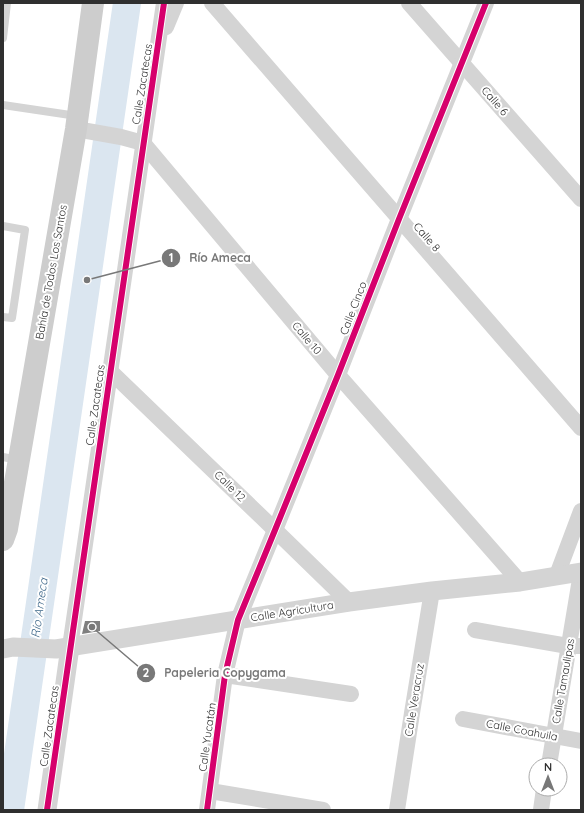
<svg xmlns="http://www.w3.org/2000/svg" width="584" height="813" viewBox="0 0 584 813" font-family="Quicksand,sans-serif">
<rect width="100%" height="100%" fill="#fff"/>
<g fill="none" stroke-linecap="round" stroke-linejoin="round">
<!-- river -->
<path stroke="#dbe6f0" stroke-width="28" d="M 10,810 L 127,3"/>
</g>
<!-- building -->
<path fill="#7f7f7f" d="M 85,621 L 100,621 L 100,631 L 82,634 Z"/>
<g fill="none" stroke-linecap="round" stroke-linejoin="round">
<!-- service -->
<g stroke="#d4d4d4" stroke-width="8">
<path d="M 3,38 L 7,3"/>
<path d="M 3,105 L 77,116"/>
<path d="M 3,226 L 25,230 L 12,318 L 3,317"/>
<path d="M 3,457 L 18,460"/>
</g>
<!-- minor -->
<g stroke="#d4d4d4" stroke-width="16">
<path d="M 212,3 L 581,428"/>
<path d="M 409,3 L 581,199"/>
<path d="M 166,27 L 176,3"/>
<path d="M 76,129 L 121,137 L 143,143 L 338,375 L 520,582"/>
<path d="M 110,371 L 275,530 L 349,602"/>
<path d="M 557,575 L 581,511"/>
<path d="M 475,630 L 568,646 L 581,646"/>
<path d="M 70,647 L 164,3"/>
<path d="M 225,675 L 351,694"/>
<path d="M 463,719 L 581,741"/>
<path d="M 549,765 L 581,573"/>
<path d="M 210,791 L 323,810"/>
<path d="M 207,810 L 225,675 L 238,620 L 275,530 L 338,375 L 399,219 L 486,3"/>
<path d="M 397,810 L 412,713 L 432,591"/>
<path d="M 541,810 L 544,789"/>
</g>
<!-- tertiary -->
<g stroke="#d4d4d4" stroke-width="19">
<path d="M 3,649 L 13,647 L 56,649 L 349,602 L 432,591 L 520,582 L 581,572"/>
<path d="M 47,810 L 70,647"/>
</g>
<!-- secondary -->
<path stroke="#cdcdcd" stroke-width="22" d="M 3,540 L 7,529 L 76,129 L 93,3"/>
<defs>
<g id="cycleway">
<path d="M 47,810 L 164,3"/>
<path d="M 207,810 L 225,675 L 238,620 L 275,530 L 338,375 L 399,219 L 486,3"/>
</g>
</defs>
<!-- cycleway casing -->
<use href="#cycleway" stroke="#fff" stroke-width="8"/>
<!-- cycleway -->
<use href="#cycleway" stroke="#d6006c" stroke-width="6"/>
</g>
<g text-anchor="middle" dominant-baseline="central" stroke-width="4" stroke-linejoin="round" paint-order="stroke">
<!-- street labels -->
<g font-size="11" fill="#2f2f2f" stroke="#fff">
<text transform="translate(142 84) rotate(-81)">Calle Zacatecas</text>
<text transform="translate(495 101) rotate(49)">Calle 6</text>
<text transform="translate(427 237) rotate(49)">Calle 8</text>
<text transform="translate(51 272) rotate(-80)">Bahía de Todos Los Santos</text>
<text transform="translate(353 308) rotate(-69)">Calle Cinco</text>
<text transform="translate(307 338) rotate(50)">Calle 10</text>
<text transform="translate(95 405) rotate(-82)">Calle Zacatecas</text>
<text transform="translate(230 486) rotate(44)">Calle 12</text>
<text transform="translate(292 611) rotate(-9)">Calle Agricultura</text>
<text transform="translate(563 681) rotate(-80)">Calle Tamaulipas</text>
<text transform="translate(414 700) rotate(-81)">Calle Veracruz</text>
<text transform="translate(49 726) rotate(-82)">Calle Zacatecas</text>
<text transform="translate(522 730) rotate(11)">Calle Coahuila</text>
<text transform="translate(207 737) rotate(-82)">Calle Yucatán</text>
</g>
<!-- water labels -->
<g font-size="12" font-style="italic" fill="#426b8c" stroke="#fff">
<text transform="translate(39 608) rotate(-82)">Río Ameca</text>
</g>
</g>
<!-- callouts -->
<path fill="none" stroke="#787878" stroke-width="1.5" d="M87 280L171 258M92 627L146 673"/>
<g fill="#787878" stroke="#fff" stroke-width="1.5">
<circle cx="87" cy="280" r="4"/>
<circle cx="92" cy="627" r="4"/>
<circle cx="171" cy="258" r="10"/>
<circle cx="146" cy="673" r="10"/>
</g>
<g font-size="12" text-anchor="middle" font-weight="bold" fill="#fff">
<text x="171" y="262">1</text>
<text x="146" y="677">2</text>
</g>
<g font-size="12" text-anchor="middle" font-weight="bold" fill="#787878" stroke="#fff" stroke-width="4" stroke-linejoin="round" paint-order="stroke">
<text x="220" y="262">Río Ameca</text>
<text x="225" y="677">Papeleria Copygama</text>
</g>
<!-- border -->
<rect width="584" height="813" fill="none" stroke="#2f2f2f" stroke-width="8"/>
<!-- north arrow -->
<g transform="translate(548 777)"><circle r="19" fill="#ffffff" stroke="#acacac"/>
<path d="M0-3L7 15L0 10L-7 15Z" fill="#787878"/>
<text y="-6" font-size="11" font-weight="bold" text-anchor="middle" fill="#2f2f2f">N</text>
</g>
</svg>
